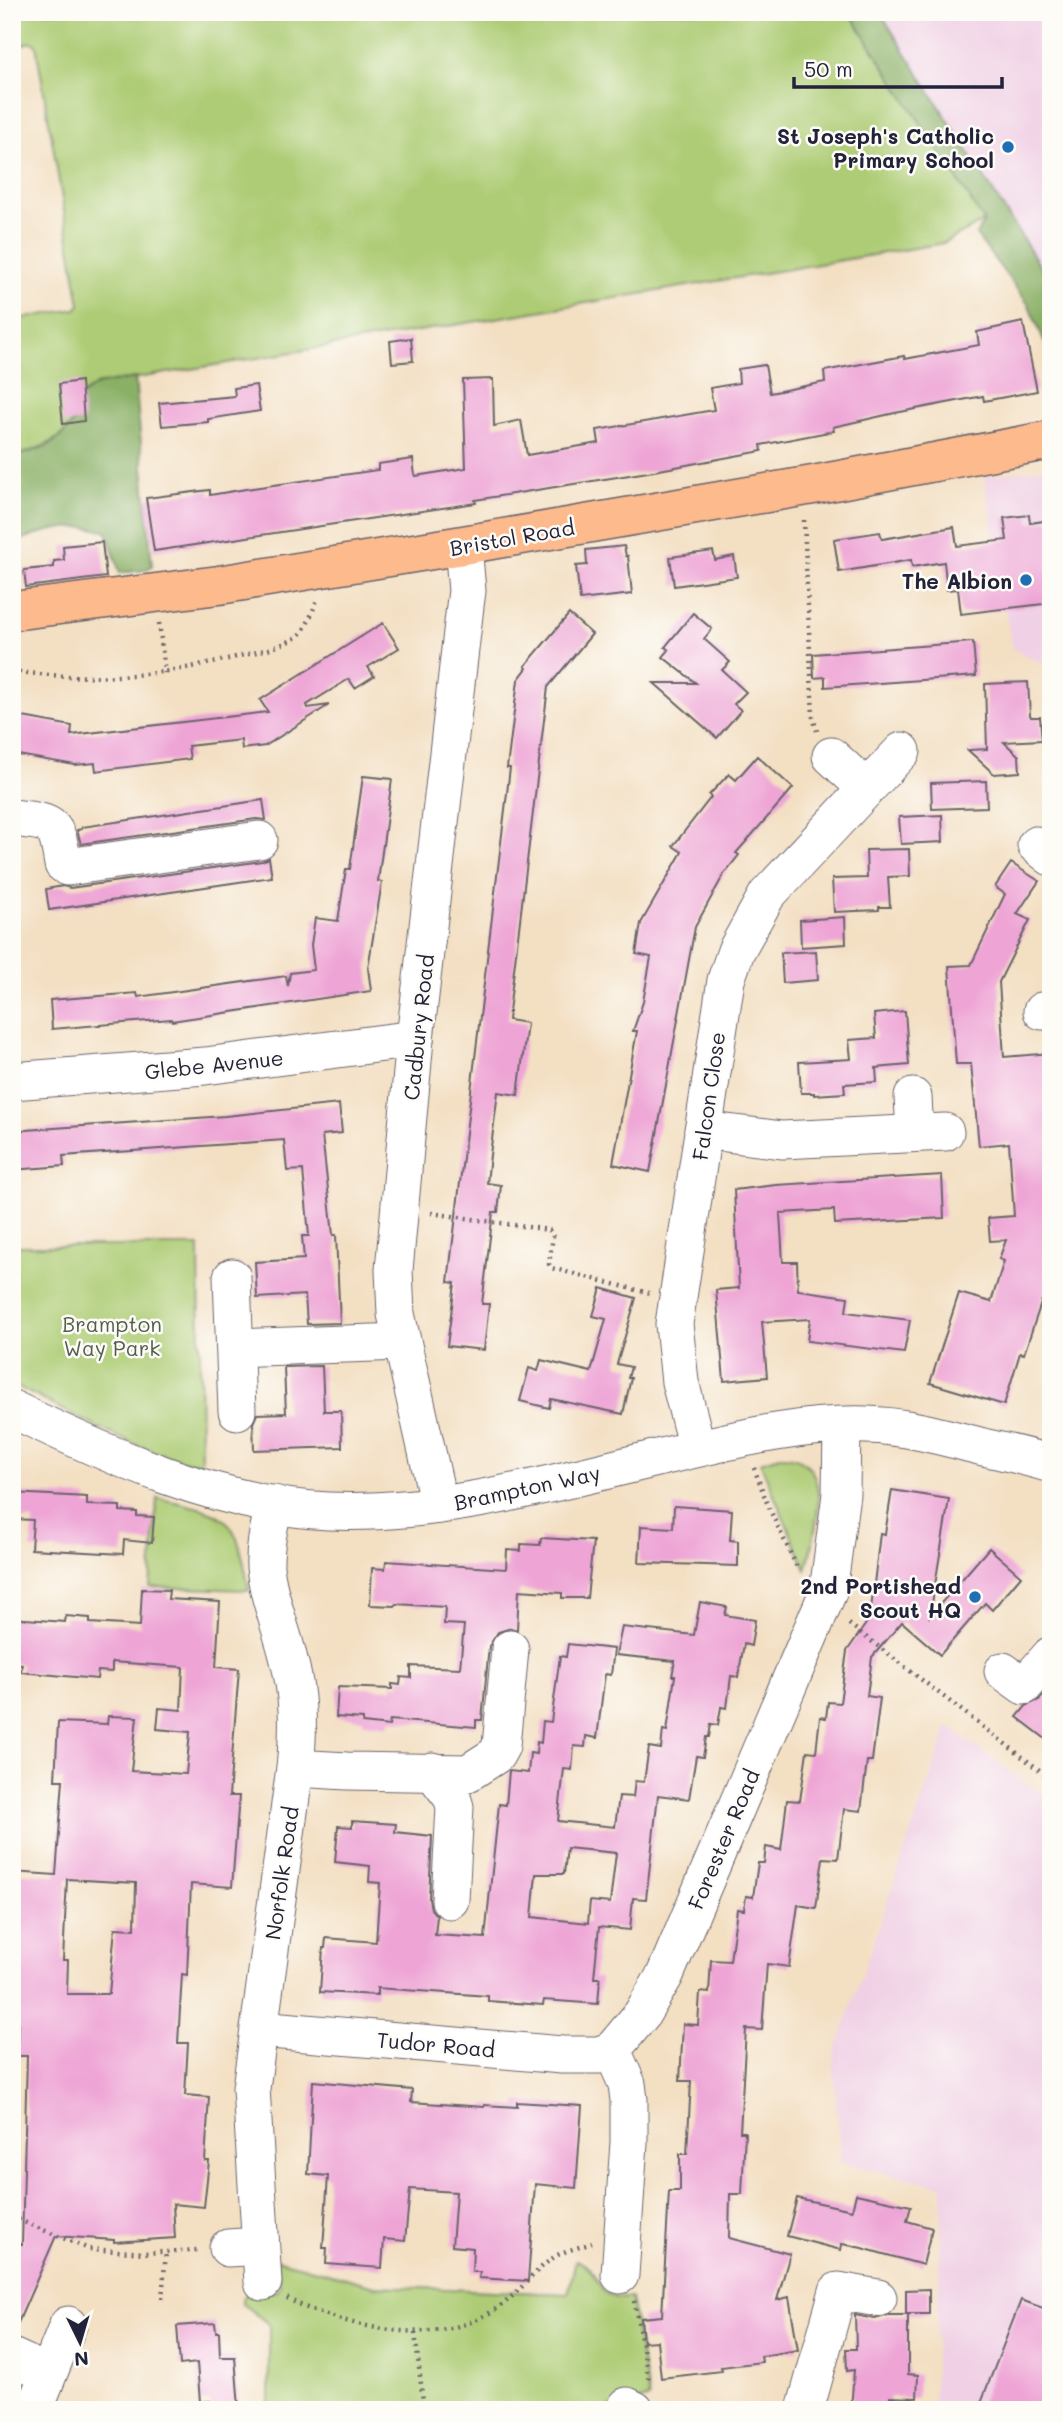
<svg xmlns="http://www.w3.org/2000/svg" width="1063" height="2422" viewBox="0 0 1063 2422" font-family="Mali,sans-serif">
<rect width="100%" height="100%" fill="#fdfcf7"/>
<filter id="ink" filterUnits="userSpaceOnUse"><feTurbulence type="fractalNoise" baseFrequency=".0143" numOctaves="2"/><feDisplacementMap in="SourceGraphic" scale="14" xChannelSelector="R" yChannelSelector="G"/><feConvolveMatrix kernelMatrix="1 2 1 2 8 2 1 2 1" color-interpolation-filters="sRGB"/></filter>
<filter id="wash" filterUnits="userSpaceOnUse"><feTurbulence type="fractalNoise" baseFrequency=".00686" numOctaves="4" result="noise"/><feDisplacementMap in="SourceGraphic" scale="28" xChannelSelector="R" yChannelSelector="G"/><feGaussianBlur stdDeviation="1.57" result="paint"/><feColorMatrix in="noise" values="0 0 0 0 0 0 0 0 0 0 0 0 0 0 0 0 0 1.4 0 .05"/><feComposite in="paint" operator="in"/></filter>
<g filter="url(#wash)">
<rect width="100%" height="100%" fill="#f3dfc2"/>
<!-- built -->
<g fill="#f0d0e5">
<path d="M 880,12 L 1051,12 L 1051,286 L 1050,282 Z"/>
<path d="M 1051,467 L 1051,667 L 1013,649 L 1005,609 L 996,541 L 984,477 Z"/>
<path d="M 948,1726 L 1051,1801 L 1051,2410 L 933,2410 L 943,2186 L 841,2163 L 833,2059 Z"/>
</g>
<!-- green -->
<g fill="#adcc74" stroke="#687758" stroke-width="2">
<path d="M 13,12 L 849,12 L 985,221 L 944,243 L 96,385 C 71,432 64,441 12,457 L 12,320 L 76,309 L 80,305 L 36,45 L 32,42 L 14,46 Z"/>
<path d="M 12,1246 L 199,1246 L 201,1464 C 142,1455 67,1411 12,1384 Z"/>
<path d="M 780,1456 C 839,1454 814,1536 806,1570 L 760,1462 Z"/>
<path d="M 157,1498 C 233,1515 235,1513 249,1590 L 150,1587 Z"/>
<path d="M 276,2259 L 375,2286 L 568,2294 L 576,2260 C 596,2263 594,2290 613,2297 C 618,2299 626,2298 631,2298 L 649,2399 L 609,2407 L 609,2410 L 269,2410 L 269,2324 L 242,2304 L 242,2299 L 247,2294 L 278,2291 L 280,2286 Z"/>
</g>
<!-- forest -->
<g fill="#8ab066" stroke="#566950" stroke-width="2">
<path d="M 849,12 L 880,12 L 1050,282 L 1051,377 L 1046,346 L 1029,305 L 976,235 L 984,221 Z"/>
<path d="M 135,378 L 152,566 L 145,570 L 120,573 L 107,532 C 76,521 41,531 12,544 L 12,457 L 46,447 L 60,437 L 79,417 L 82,395 L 96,385 Z"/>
</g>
<g id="blocks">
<!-- building -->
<g fill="#eea5d6" fill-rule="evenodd">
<path d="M 1023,322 L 1037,391 L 984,401 L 983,396 L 895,413 L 833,427 L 834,431 L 761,445 L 762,451 L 654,471 L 475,500 L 476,503 L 154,551 L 146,498 L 210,490 L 210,495 L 246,489 L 378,470 L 378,464 L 413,459 L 415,476 L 466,468 L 463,380 L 493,379 L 494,426 L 521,420 L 527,455 L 599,443 L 597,430 L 714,410 L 710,388 L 739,383 L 738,369 L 765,365 L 770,393 L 825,382 L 824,371 L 904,356 L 905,359 L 979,345 L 977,332 Z"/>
<path d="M 411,338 L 413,361 L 392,363 L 390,341 Z"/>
<path d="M 81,381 L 84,421 L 63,424 L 59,384 Z"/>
<path d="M 256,385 L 260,411 L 208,419 L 208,422 L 162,426 L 159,403 L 235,396 L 234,388 Z"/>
<path d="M 1029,515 L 1030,523 L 1051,520 L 1051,603 L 961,614 L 958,589 L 947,590 L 944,562 L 912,567 L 911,560 L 839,572 L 834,539 L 880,532 L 882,539 L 954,527 L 957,546 L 1007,540 L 1004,518 Z"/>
<path d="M 102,542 L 106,577 L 26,587 L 24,570 L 54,567 L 54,561 L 64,560 L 63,546 Z"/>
<path d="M 624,546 L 626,556 L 628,556 L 632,594 L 580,600 L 576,566 L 587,565 L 586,550 Z"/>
<path d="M 713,551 L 715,560 L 734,556 L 737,577 L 674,586 L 670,557 Z"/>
<path d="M 693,613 L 712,629 L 704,639 L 730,662 L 722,670 L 746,692 L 734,704 L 741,710 L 717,738 L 654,683 L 696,683 L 663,657 L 669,650 L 665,647 Z"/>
<path d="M 569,614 L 592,634 L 548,687 L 508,1020 L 527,1023 L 518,1095 L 498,1092 L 490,1155 L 487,1183 L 501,1185 L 498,1212 L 493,1212 L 482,1304 L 489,1304 L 484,1350 L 447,1346 L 455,1283 L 448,1282 L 510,768 L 507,768 L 518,680 L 527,668 L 525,666 Z"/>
<path d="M 383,623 L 399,648 L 368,667 L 374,676 L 355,688 L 349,679 L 307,705 L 308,708 L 329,705 L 265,746 L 242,749 L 241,740 L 188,746 L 190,759 L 96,771 L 95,763 L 75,765 L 18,755 L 19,746 L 12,745 L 12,715 L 72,726 L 71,735 L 268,712 L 260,700 Z"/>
<path d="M 973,642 L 976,676 L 825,687 L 825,677 L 814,678 L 813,654 Z"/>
<path d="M 1028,682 L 1030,715 L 1031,717 L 1040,717 L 1042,740 L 1004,742 L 1019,756 L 1020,772 L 994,774 L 968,750 L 987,749 L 985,684 Z"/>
<path d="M 757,756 L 793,788 L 736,853 L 739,855 L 724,874 L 695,927 L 650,1172 L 613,1164 L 637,1031 L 633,1031 L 643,1002 L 651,957 L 636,954 L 641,923 L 682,852 L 673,846 L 711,797 L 709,795 L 729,774 L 736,780 Z"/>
<path d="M 363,776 L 392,779 L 378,881 L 382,882 L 368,968 L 371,991 L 172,1021 L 171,1019 L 52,1029 L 50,1000 L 137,993 L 138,997 L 286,976 L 288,986 L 290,973 L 314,970 L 311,945 L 315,918 L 338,921 L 346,869 L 350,869 Z"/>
<path d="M 986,781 L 987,807 L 932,809 L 931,783 Z"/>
<path d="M 263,800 L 266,820 L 256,819 L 81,844 L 77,830 L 82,829 L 82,827 Z"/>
<path d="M 942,815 L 943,842 L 901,844 L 899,817 Z"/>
<path d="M 909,849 L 910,876 L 888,877 L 890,907 L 879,907 L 879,910 L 834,912 L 832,879 L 867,878 L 866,850 Z"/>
<path d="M 269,858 L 272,877 L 49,910 L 46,889 L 63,886 L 70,888 L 262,861 Z"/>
<path d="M 1011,863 L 1039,881 L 1017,914 L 1030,920 L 999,982 L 1004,1057 L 1051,1053 L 1051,1273 L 1024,1354 L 1020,1353 L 1004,1405 L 930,1383 L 959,1293 L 991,1302 L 1004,1261 L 999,1259 L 1006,1240 L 990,1241 L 988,1218 L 1014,1216 L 1009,1143 L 979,1146 L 971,1064 L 956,1064 L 949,966 L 971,965 L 1005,894 L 995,887 Z"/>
<path d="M 845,917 L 846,944 L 801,947 L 800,920 Z"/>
<path d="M 816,951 L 818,980 L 783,983 L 781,953 Z"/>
<path d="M 905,1011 L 909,1065 L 876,1068 L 877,1082 L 844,1084 L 845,1093 L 814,1095 L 814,1093 L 801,1093 L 799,1062 L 851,1059 L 849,1040 L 876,1038 L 874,1014 Z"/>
<path d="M 339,1104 L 342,1133 L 322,1135 L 333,1235 L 336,1235 L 340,1323 L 307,1324 L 305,1295 L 257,1298 L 255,1262 L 304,1259 L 302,1236 L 309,1236 L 303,1170 L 287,1171 L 284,1140 L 63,1156 L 64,1166 L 12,1170 L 12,1131 L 225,1116 Z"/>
<path d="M 942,1175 L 944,1218 L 835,1224 L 834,1210 L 780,1213 L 783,1262 L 797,1262 L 798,1290 L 848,1297 L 846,1312 L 910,1320 L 904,1353 L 807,1341 L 810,1319 L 762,1322 L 767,1377 L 724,1381 L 716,1290 L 739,1288 L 734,1190 L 776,1185 Z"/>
<path d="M 601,1288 L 636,1298 L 617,1364 L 631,1367 L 628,1378 L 631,1378 L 623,1414 L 551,1399 L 549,1408 L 520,1401 L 529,1368 L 538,1371 L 541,1360 L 591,1372 L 606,1319 L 593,1316 Z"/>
<path d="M 322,1366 L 324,1411 L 341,1411 L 342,1447 L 254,1450 L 253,1423 L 257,1414 L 286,1413 L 284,1367 Z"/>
<path d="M 892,1490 L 949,1499 L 930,1616 L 989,1548 L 1021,1576 L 992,1610 L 985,1603 L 940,1655 L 902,1622 L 872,1657 L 867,1696 L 880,1698 L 872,1761 L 867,1761 L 861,1811 L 844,1809 L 838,1859 L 823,1858 L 816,1908 L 798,1905 L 789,1967 L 767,1964 L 762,2030 L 746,2029 L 740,2132 L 745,2132 L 742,2194 L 730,2194 L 729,2238 L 790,2254 L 777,2300 L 789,2297 L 798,2350 L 761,2356 L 762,2362 L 721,2367 L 722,2371 L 661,2378 L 657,2341 L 643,2342 L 641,2318 L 662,2316 L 669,2191 L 680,2191 L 680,2154 L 687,2154 L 691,2081 L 680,2081 L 683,2024 L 698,2025 L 700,1992 L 709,1993 L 711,1960 L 730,1961 L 737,1909 L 744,1910 L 746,1896 L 753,1897 L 758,1863 L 764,1863 L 766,1847 L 781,1850 L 787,1800 L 800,1801 L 807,1751 L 816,1752 L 820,1717 L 826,1718 L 828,1702 L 840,1703 L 847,1651 L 870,1618 L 880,1533 L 885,1534 Z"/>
<path d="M 12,1493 L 87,1497 L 87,1505 L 120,1506 L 120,1511 L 137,1512 L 137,1516 L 154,1517 L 152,1543 L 124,1540 L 123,1554 L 31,1549 L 33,1520 L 12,1519 Z"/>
<path d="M 674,1506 L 732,1510 L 730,1540 L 738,1541 L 738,1566 L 639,1563 L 641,1526 L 673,1528 Z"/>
<path d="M 541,1538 L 593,1541 L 587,1598 L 562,1598 L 562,1593 L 519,1590 L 517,1630 L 511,1628 L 498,1632 L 489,1646 L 482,1720 L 476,1720 L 476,1727 L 390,1720 L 389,1726 L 363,1723 L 363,1719 L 336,1717 L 338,1687 L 392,1689 L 392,1684 L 400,1685 L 401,1677 L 411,1678 L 411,1666 L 460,1668 L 464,1625 L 444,1624 L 445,1607 L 396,1604 L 395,1606 L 370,1605 L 372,1568 L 385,1569 L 386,1561 L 506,1569 L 507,1550 L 521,1551 L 521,1544 L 540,1545 Z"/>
<path d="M 142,1589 L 169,1590 L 168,1599 L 220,1602 L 216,1667 L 239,1669 L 229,1796 L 239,1796 L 232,1887 L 191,1884 L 187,1975 L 182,1974 L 178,2043 L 188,2043 L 185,2095 L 209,2097 L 205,2161 L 209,2161 L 204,2207 L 173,2204 L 175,2238 L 114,2242 L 114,2240 L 56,2236 L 13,2334 L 12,2240 L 22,2245 L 27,2056 L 17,2056 L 18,2023 L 12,2023 L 12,1872 L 56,1875 L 63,1780 L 55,1780 L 58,1722 L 107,1724 L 108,1716 L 137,1717 L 131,1771 L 186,1774 L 190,1732 L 157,1729 L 159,1708 L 181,1710 L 183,1667 L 112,1662 L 112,1672 L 98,1671 L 97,1679 L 21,1672 L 22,1664 L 12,1663 L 12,1618 L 65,1622 L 66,1616 L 90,1618 L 90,1623 L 140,1626 ZM 67,1879 L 136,1883 L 135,1929 L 115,1928 L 109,1994 L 67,1994 L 68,1960 L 63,1960 Z"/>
<path d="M 700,1602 L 727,1607 L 725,1615 L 755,1620 L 751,1646 L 744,1644 L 738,1677 L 731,1676 L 727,1708 L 721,1707 L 718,1725 L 711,1724 L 709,1737 L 706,1737 L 703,1757 L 696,1756 L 689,1799 L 658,1795 L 646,1899 L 633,1898 L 630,1930 L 599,1927 L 594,1978 L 600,1978 L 598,2004 L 544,2000 L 543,2005 L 488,2001 L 488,1996 L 377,1988 L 377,1995 L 320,1992 L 323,1948 L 325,1948 L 326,1938 L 376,1942 L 380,1883 L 369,1882 L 370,1866 L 335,1862 L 338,1826 L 352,1827 L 352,1821 L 396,1824 L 395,1832 L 432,1836 L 429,1899 L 431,1909 L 437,1916 L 435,1935 L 485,1938 L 499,1804 L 506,1805 L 509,1771 L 528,1773 L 530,1753 L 536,1754 L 537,1742 L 541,1743 L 543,1721 L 551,1722 L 560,1656 L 566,1657 L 568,1644 L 614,1649 L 611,1675 L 605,1674 L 597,1738 L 586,1736 L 585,1747 L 574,1746 L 572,1770 L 564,1769 L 558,1821 L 615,1827 L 619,1796 L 633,1797 L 635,1781 L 644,1782 L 649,1747 L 661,1749 L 663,1730 L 667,1731 L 675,1676 L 672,1676 L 675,1661 L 616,1655 L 622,1627 L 694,1635 ZM 567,1848 L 616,1853 L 610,1903 L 590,1901 L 588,1923 L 532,1917 L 536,1874 L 564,1874 Z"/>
<path d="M 1051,1687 L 1051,1743 L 1017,1717 L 1026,1706 L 1039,1700 Z"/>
<path d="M 313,2081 L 412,2090 L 411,2102 L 484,2107 L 484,2105 L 517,2107 L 517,2102 L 582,2106 L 576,2188 L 535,2184 L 528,2281 L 479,2278 L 480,2272 L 472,2272 L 473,2248 L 452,2246 L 456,2192 L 410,2189 L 405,2241 L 384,2239 L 382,2268 L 326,2264 L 327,2248 L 323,2248 L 328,2176 L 308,2174 Z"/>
<path d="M 856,2194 L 911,2206 L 907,2221 L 932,2228 L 923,2265 L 862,2248 L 842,2244 L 841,2250 L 787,2236 L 797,2198 L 852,2210 Z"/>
<path d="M 929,2289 L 929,2314 L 906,2314 L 906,2290 Z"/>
<path d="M 1021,2300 L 1051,2311 L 1051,2410 L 978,2410 Z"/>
<path d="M 855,2315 L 875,2319 L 889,2315 L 908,2315 L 908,2374 L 918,2375 L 917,2398 L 890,2397 L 889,2410 L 851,2410 L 854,2370 L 847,2371 L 846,2349 L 856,2349 Z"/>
<path d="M 215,2323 L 216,2332 L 219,2332 L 220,2357 L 235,2357 L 239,2408 L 211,2410 L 210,2401 L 200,2402 L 197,2363 L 180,2365 L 177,2326 Z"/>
</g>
</g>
</g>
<g filter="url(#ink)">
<use href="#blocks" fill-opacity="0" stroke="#6b646a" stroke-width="2"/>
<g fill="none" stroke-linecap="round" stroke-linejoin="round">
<defs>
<g id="minor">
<path d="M 831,756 L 866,788"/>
<path d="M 12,818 C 54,823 56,821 63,864 L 67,867 L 259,840"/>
<path d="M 1036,845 L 1051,857"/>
<path d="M 1042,1011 L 1051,1010"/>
<path d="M 12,1081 L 205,1066 L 415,1039"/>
<path d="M 913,1097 L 915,1133"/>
<path d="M 703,1130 L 782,1140 L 945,1132"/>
<path d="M 232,1277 L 237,1411"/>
<path d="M 235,1348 L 402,1342"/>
<path d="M 12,1409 C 107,1455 221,1506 328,1511 C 450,1516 569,1478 687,1451 C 745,1437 807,1423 867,1425 C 906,1426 945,1437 983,1447 C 1006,1452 1029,1457 1051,1464"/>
<path d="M 697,1448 L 680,1382 L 674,1324 L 726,980 L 736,951 L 767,895 L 902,751"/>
<path d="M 439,1505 L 396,1314 L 394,1270 L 415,1039 L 465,606 L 467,591 L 463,545"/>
<path d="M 1003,1671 L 1024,1686 L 1051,1655"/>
<path d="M 295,1768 L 347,1771 L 468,1773 L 496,1755 L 501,1746 L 510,1649"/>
<path d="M 432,1771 L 452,1797 L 455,1807 L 450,1900"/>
<path d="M 259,2029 L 562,2055 L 599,2055 L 612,2050"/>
<path d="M 228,2248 L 260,2246"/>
<path d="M 620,2275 L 629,2142 L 629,2100 L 627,2084 L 612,2050 L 642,2014 L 665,1975 L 828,1592 L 841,1494 L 842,1426"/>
<path d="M 263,2282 L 251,2088 L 295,1768 C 299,1727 299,1696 288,1656 C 281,1627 268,1597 265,1567 C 264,1546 270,1524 274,1504"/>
<path d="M 12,2357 L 47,2373"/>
<path d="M 627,2406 L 635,2410"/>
<path d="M 34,2410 L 68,2325"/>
<path d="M 805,2410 L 838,2291 L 878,2298"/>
</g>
<path id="major" d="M 12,611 L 219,585 L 463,545 L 813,485 L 1051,440"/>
</defs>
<!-- minor casing -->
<use href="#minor" stroke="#6b646a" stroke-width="39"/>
<!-- major casing -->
<use href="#major" stroke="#6b646a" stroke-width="41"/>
<!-- path -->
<g stroke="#6b646a" stroke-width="4.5" stroke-dasharray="2 5" stroke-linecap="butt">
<path d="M 804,520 L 813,717 L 817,731"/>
<path d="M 159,623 L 165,673"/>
<path d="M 12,671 C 97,682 158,677 240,656 C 257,652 287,646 300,634 C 308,626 313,610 317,600"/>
<path d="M 431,1213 L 549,1230 L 553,1236 L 549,1264 L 551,1268 L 649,1293"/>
<path d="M 754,1468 L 769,1508 L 798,1569"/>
<path d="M 849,1624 L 1051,1779"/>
<path d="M 12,2217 L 89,2249 L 144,2253 L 197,2250"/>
<path d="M 287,2298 C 302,2307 320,2313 336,2318 C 389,2334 447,2341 496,2309 C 518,2295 536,2268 556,2256 C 566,2250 581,2247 592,2243"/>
<path d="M 162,2299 L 166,2252"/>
<path d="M 634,2301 L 649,2381"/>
<path d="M 415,2333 L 424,2410"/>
</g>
<!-- minor -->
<use href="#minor" stroke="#fff" stroke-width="37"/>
<!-- major -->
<use href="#major" stroke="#fcba8d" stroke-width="38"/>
</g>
</g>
<!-- markers -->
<g fill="#1f6fb2" stroke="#fdfcf7" stroke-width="2.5">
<circle cx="1008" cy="147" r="7"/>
<circle cx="1026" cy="580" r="7"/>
<circle cx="975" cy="1597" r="7"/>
</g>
<g text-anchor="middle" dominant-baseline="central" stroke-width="5" stroke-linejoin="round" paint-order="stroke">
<!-- poi labels -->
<g font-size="21" font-weight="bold" fill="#22223b" stroke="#fdfcf7" text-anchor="end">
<text x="994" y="135">St Joseph's Catholic<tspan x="994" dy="24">Primary School</tspan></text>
<text x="1012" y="580">The Albion</text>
<text x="961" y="1585">2nd Portishead<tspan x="961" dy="24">Scout HQ</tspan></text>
</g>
<!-- street labels -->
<g font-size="21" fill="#22223b" stroke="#fdfcf7">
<text transform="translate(512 537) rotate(-10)">Bristol Road</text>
<text transform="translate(418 1027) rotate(-84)">Cadbury Road</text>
<text transform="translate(214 1064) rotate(-6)">Glebe Avenue</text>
<text transform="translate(708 1096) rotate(-82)">Falcon Close</text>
<text transform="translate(527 1487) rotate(-12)">Brampton Way</text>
<text transform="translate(723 1839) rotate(-67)">Forester Road</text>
<text transform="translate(281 1873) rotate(-82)">Norfolk Road</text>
<text transform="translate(436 2044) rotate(5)">Tudor Road</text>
</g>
<!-- park labels -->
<g font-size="21" fill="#535e4f" stroke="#fdfcf7">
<text x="112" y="1323">Brampton<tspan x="112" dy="24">Way Park</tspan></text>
</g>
</g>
<!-- margin -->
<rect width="1063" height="2422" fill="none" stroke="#fdfcf7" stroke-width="42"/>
<!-- north arrow -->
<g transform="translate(80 2342) rotate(175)" stroke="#fdfcf7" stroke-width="5" paint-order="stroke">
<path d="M0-5L12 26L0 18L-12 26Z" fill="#22223b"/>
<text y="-10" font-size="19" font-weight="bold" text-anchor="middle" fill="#22223b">N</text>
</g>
<!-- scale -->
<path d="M794 77v10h208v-10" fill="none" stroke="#22223b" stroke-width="3.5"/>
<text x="804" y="77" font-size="21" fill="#22223b" stroke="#fdfcf7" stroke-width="5" paint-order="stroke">50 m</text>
</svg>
